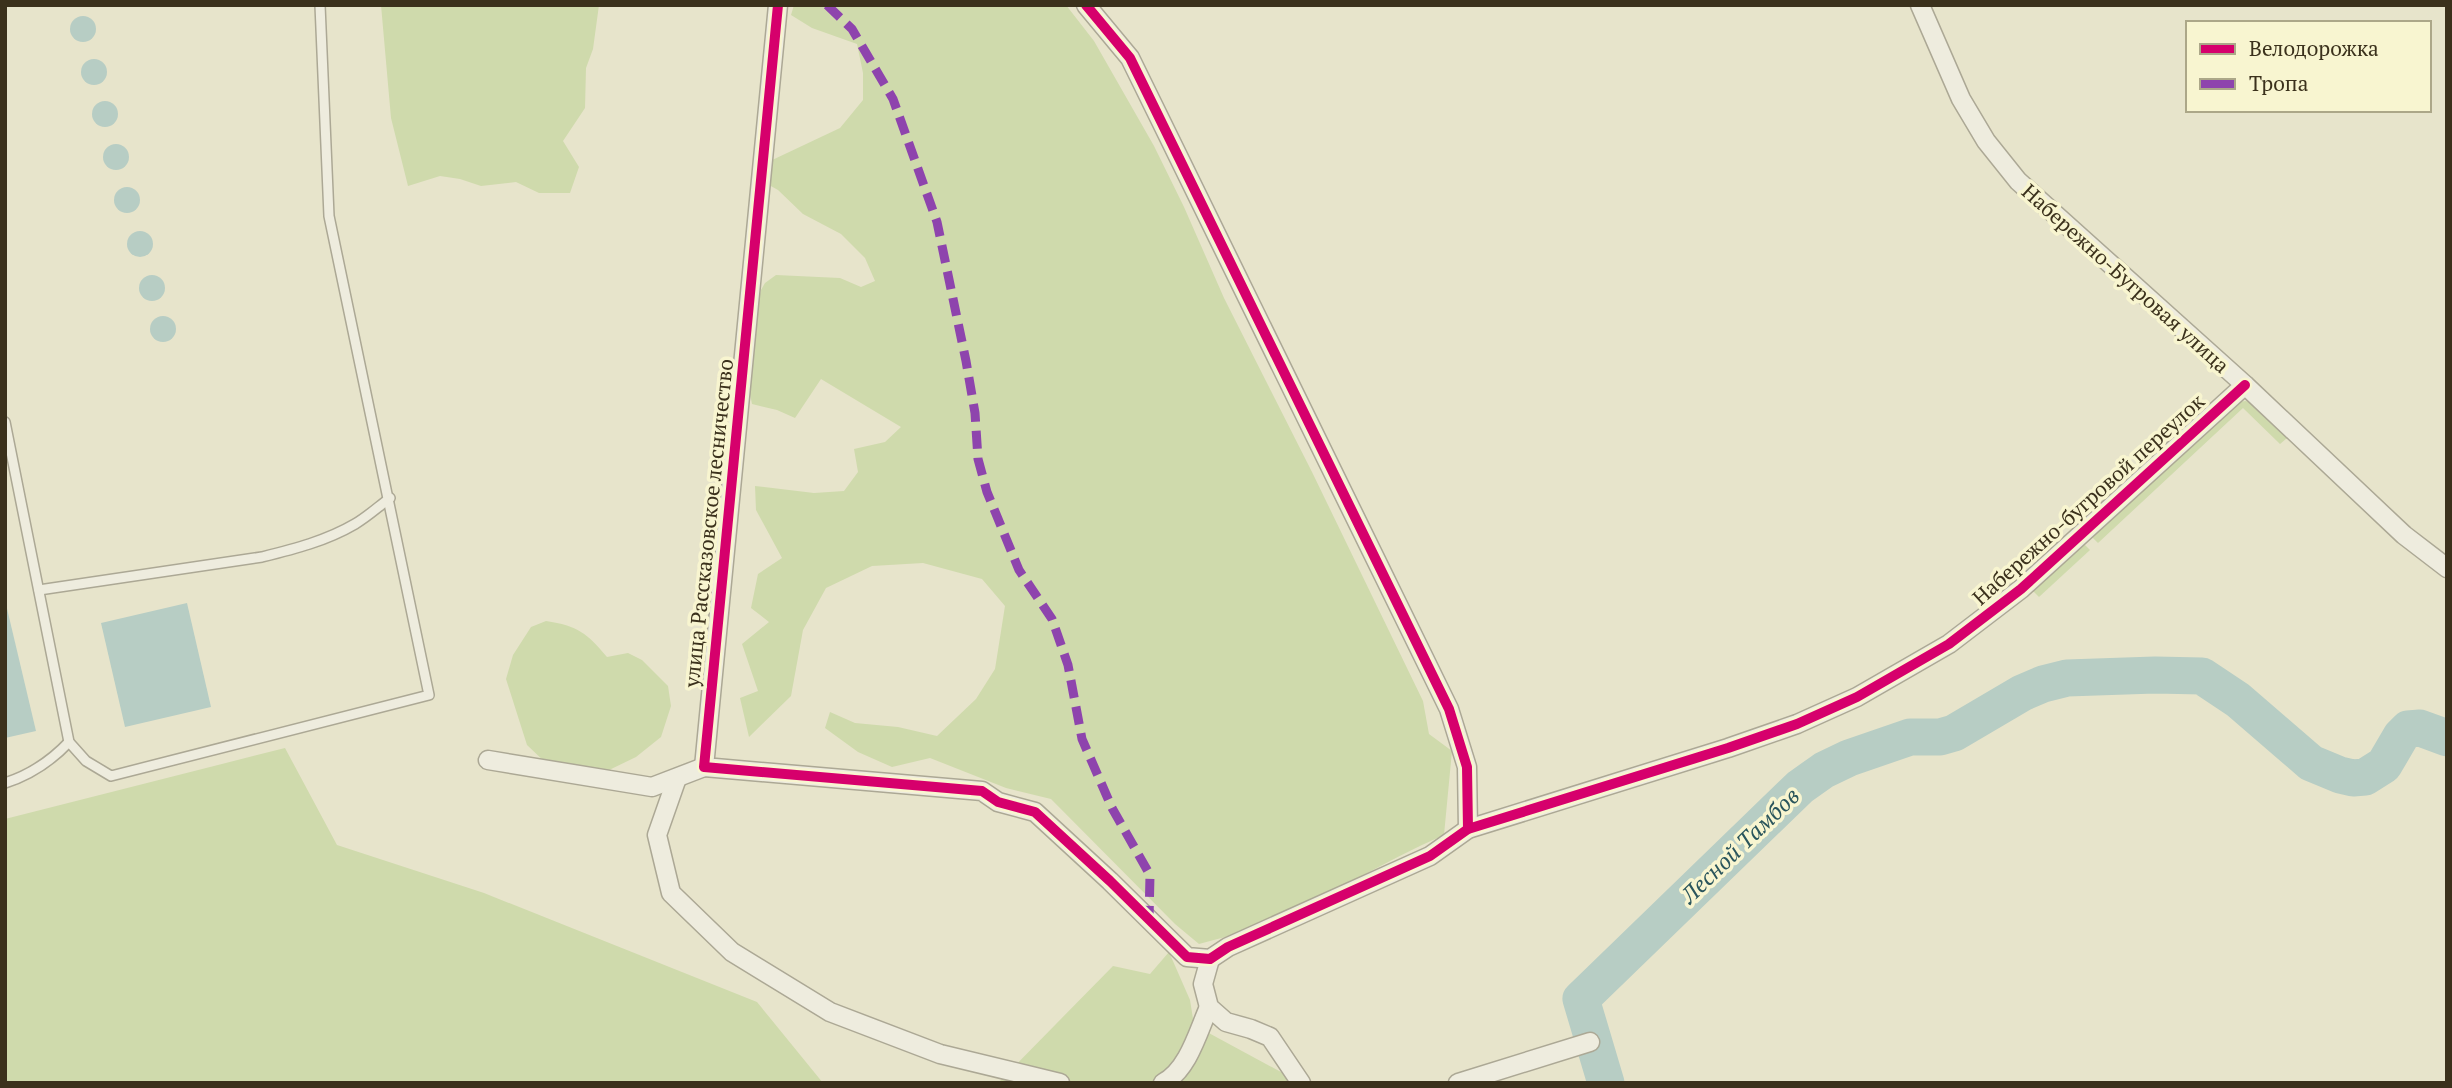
<svg xmlns="http://www.w3.org/2000/svg" width="2452" height="1088" viewBox="0 0 2452 1088" font-family="'PT Serif',serif">
<rect width="100%" height="100%" fill="#e7e4cb"/>
<!-- green -->
<g fill="#cfdaac">
<path d="M 381,5 L 599,5 L 593,49 L 586,68 L 585,108 L 563,141 L 579,167 L 570,193 L 539,193 L 516,182 L 481,186 L 460,179 L 440,176 L 408,186 L 391,118 Z"/>
<path d="M 794,5 L 1066,5 L 1094,41 L 1154,146 L 1184,207 L 1224,298 L 1312,472 L 1423,701 L 1429,734 L 1452,751 L 1444,835 C 1375,865 1311,908 1240,933 C 1227,937 1212,940 1199,944 L 1175,924 L 1051,799 L 1006,788 L 930,758 L 892,767 L 858,752 L 825,728 L 830,712 L 855,723 L 898,727 L 937,736 L 976,699 L 995,669 L 1005,606 L 982,579 L 923,563 L 872,566 L 826,588 L 803,630 L 791,696 L 749,737 L 740,698 L 758,691 L 742,644 L 769,622 L 751,608 L 758,574 L 782,558 L 756,510 L 755,486 L 814,493 L 844,491 L 858,472 L 854,449 L 885,442 L 901,427 L 821,379 L 795,418 L 777,410 L 752,404 L 748,384 L 757,308 L 761,290 L 765,283 L 776,275 L 840,278 L 861,287 L 875,281 L 865,258 L 841,234 L 803,214 L 778,190 L 769,185 L 768,162 L 840,128 L 863,100 L 863,73 L 857,44 L 812,28 L 791,15 Z"/>
<path d="M 2246,401 L 2253,405 L 2287,438 L 2280,444 L 2243,408 L 2098,543 L 2089,534 L 2237,402 Z"/>
<path d="M 2081,541 L 2090,550 L 2039,597 L 2030,588 Z"/>
<path d="M 546,621 C 578,626 587,633 607,657 L 628,653 L 642,660 L 668,686 L 671,706 L 661,737 L 636,757 L 607,771 L 547,764 L 527,745 L 506,679 L 513,655 L 531,627 Z"/>
<path d="M 285,748 L 337,845 L 484,893 L 757,1002 L 823,1083 L 5,1083 L 5,819 Z"/>
<path d="M 1169,952 L 1190,1000 L 1194,1025 L 1292,1078 L 1295,1083 L 998,1083 L 1113,966 L 1150,974 Z"/>
</g>
<!-- water -->
<g fill="#b7cdc4">
<circle cx="83" cy="29" r="13"/>
<circle cx="94" cy="72" r="13"/>
<circle cx="105" cy="114" r="13"/>
<circle cx="116" cy="157" r="13"/>
<circle cx="127" cy="200" r="13"/>
<circle cx="140" cy="244" r="13"/>
<circle cx="152" cy="288" r="13"/>
<circle cx="163" cy="329" r="13"/>
<path d="M 5,600 L 36,731 L 5,738 Z"/>
<path d="M 187,603 L 211,707 L 125,727 L 101,623 Z"/>
</g>
<g fill="none" stroke-linecap="round" stroke-linejoin="round">
<!-- river -->
<path stroke="#b7cdc4" stroke-width="37" d="M 1606,1083 L 1581,999 L 1800,787 L 1824,770 L 1849,758 L 1910,737 L 1940,737 L 1954,733 L 2022,693 L 2043,684 L 2067,678 L 2155,675 L 2202,676 L 2238,700 L 2311,763 L 2340,775 L 2353,778 L 2365,777 L 2384,765 L 2401,736 L 2408,729 L 2420,728 L 2447,738"/>
<defs>
<g id="service">
<path d="M 5,422 L 69,742 L 86,761 L 111,776 L 429,695 L 329,216 L 320,5"/>
<path d="M 39,590 L 262,557 C 294,549 326,541 355,524 C 367,517 378,507 390,498"/>
<path d="M 5,783 C 30,775 51,761 69,742"/>
</g>
<g id="minor">
<path d="M 778,5 L 704,767 L 982,791 L 998,802 L 1035,812 L 1110,881 L 1187,957 L 1210,959 L 1228,947 L 1430,856 L 1468,829 L 1728,748 L 1797,724 L 1857,697 L 1949,644 L 2021,589 L 2245,385"/>
<path d="M 1086,5 L 1130,58 L 1449,709 L 1467,767 L 1468,829"/>
<path d="M 1920,5 L 1961,99 L 1986,141 L 2018,181 L 2245,385 L 2404,535 L 2447,568"/>
<path d="M 488,760 L 652,787 L 704,767"/>
<path d="M 677,778 L 657,835 L 671,893 L 732,952 L 830,1012 L 940,1054 L 1060,1083"/>
<path d="M 1210,959 L 1203,984 L 1209,1007 L 1226,1022 L 1251,1029 L 1270,1037 L 1301,1083"/>
<path d="M 1163,1083 C 1188,1070 1198,1032 1209,1007"/>
<path d="M 1458,1083 L 1590,1042"/>
</g>
</defs>
<!-- service casing -->
<use href="#service" stroke="#aca895" stroke-width="12"/>
<!-- minor casing -->
<use href="#minor" stroke="#aca895" stroke-width="21"/>
<!-- service -->
<use href="#service" stroke="#eeecde" stroke-width="9"/>
<!-- minor -->
<use href="#minor" stroke="#eeecde" stroke-width="18"/>
<!-- quiet -->
<path stroke="#8e44ad" stroke-width="9" stroke-dasharray="18 9" stroke-linecap="butt" d="M 827,5 L 852,29 L 893,99 L 937,222 L 966,361 L 975,413 L 978,459 L 987,492 L 1019,570 L 1052,619 L 1068,665 L 1082,739 L 1112,808 L 1150,875 L 1149,920"/>
<defs>
<g id="cycleway">
<path d="M 778,5 L 704,767 L 982,791 L 998,802 L 1035,812 L 1110,881 L 1187,957 L 1210,959 L 1228,947 L 1430,856 L 1468,829 L 1728,748 L 1797,724 L 1857,697 L 1949,644 L 2021,589 L 2245,385"/>
<path d="M 1086,5 L 1130,58 L 1449,709 L 1467,767 L 1468,829"/>
</g>
</defs>
<!-- cycleway casing -->
<use href="#cycleway" stroke="#f8f5d0" stroke-width="15"/>
<!-- cycleway -->
<use href="#cycleway" stroke="#d6006c" stroke-width="10"/>
</g>
<g text-anchor="middle" dominant-baseline="central" stroke-width="7" stroke-linejoin="round" paint-order="stroke">
<!-- street labels -->
<g font-size="21" fill="#3b311c" stroke="#f8f5d0">
<text transform="translate(2126 278) rotate(42)">Набережно-Бугровая улица</text>
<text transform="translate(2088 499) rotate(-42)">Набережно-бугровой переулок</text>
<text transform="translate(708 523) rotate(-84)">улица Рассказовское лесничество</text>
</g>
<!-- water labels -->
<g font-size="23" font-style="italic" fill="#2a555c" stroke="#f8f5d0">
<text transform="translate(1740 845) rotate(-44)">Лесной Тамбов</text>
</g>
</g>
<!-- border -->
<rect width="2452" height="1088" fill="none" stroke="#3b311c" stroke-width="14"/>
<!-- legend -->
<rect x="2186" y="21" width="245" height="91" fill="#f8f5d0" stroke="#aca788" stroke-width="2"/>
<rect x="2200" y="44" width="35" height="10" fill="#d6006c" stroke="#aca788" stroke-width="2"/>
<text x="2249" y="56" font-size="21" fill="#3b311c">Велодорожка</text>
<rect x="2200" y="79" width="35" height="10" fill="#8e44ad" stroke="#aca788" stroke-width="2"/>
<text x="2249" y="91" font-size="21" fill="#3b311c">Тропа</text>
</svg>
